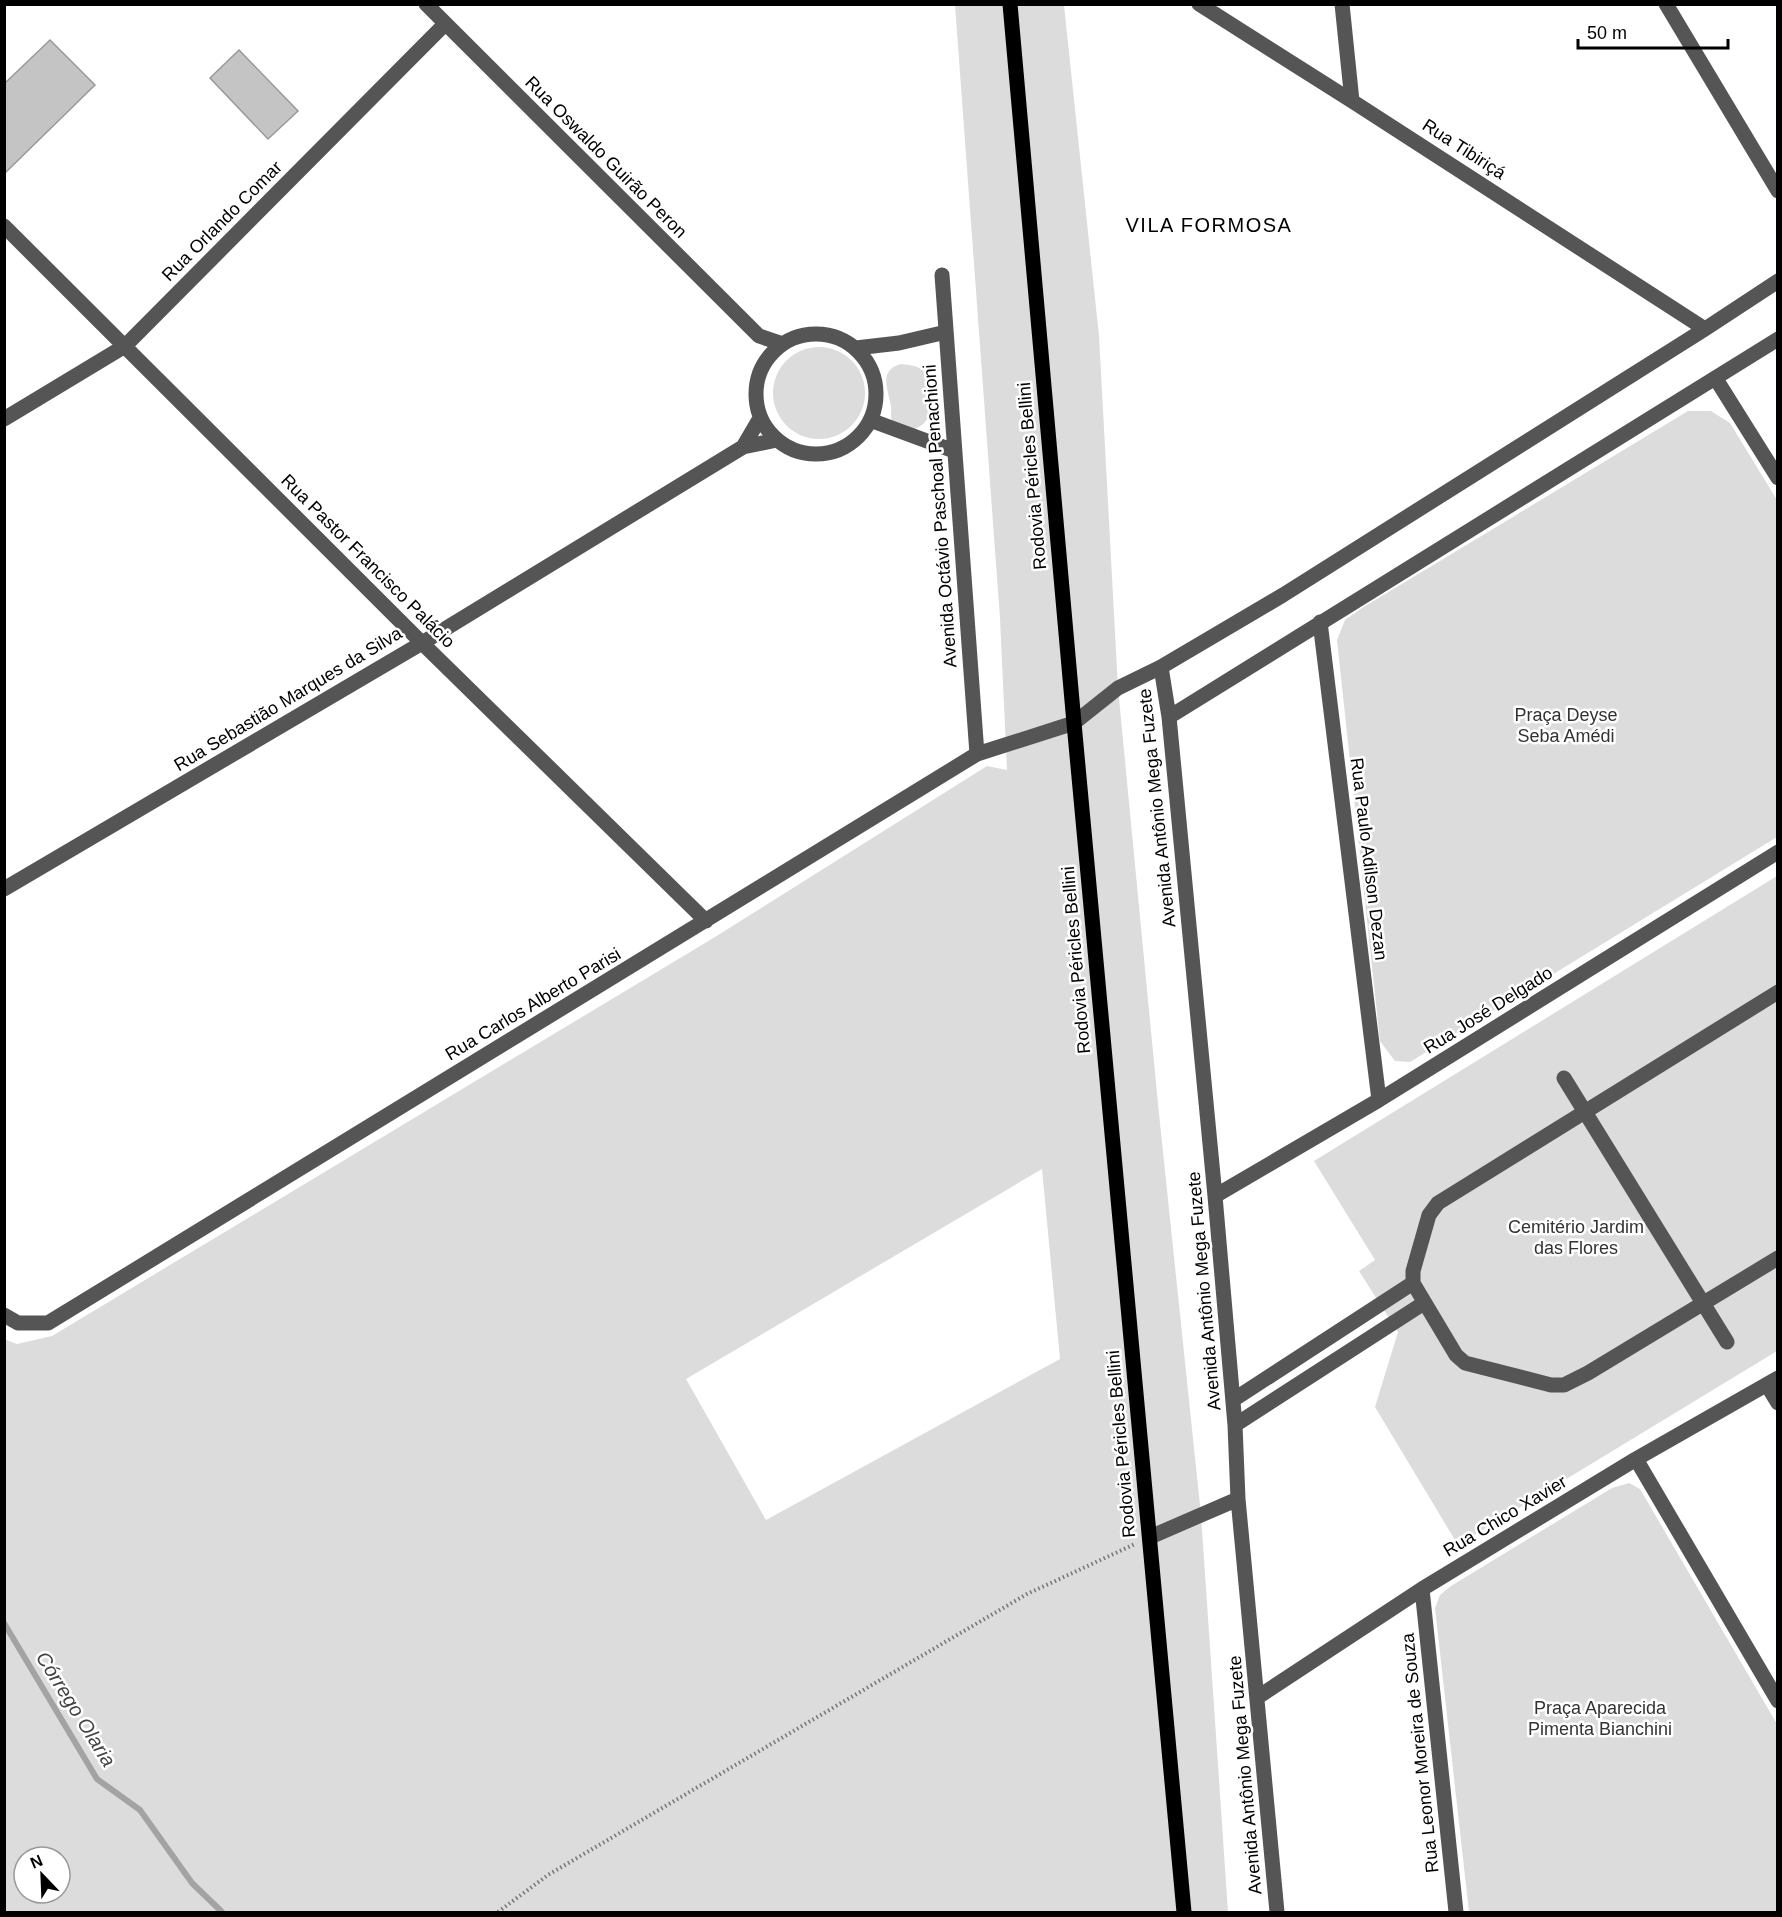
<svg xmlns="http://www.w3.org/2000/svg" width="1782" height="1917" font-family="Helvetica,sans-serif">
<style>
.green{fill:#dcdcdc;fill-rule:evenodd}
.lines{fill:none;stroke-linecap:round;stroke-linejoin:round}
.stream{stroke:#a3a3a3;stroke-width:6}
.building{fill:#c4c4c4;stroke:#999;stroke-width:1.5}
.major-casing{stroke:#dbdbdb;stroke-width:16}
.path{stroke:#777;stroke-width:4;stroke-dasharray:1.5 3;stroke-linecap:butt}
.minor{stroke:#555;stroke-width:15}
.major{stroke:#000;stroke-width:15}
.labels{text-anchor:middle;stroke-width:5;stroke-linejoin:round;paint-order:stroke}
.street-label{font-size:18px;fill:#000;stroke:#fff}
.park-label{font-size:18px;fill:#333;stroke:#fff}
.neighbourhood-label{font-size:20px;letter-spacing:1.5px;fill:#000;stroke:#fff}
.water-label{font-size:20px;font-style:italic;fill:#444;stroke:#fff}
</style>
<rect width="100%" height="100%" fill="#fff"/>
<path class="green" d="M 955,5 L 1064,5 L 1099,336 L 1118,688 L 1158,1104 L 1201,1515 L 1228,1912 L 5,1912 L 4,1339 L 17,1344 L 52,1336 L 715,937 L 987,766 L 1007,770 L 1000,618 ZM 1042,1169 L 1060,1359 L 766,1520 L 686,1379 ZM 24,1857 L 60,1857 L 60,1893 L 24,1893 Z
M773 393a46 46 0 1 1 92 0a46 46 0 1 1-92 0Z
M 901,364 C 911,365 919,366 927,373 C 942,387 933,431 909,429 C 904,428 896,423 892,421 C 890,416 892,411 891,406 C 888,389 878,370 901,364 Z
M 1688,411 L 1711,411 L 1730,423 L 1777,500 L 1777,837 L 1410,1062 L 1395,1061 L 1380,1041 L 1337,640 L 1345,620 L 1362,608 Z
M 1777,876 L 1777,1351 L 1458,1545 L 1375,1407 L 1398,1332 L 1359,1271 L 1375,1260 L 1314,1161 Z
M 1629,1483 L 1640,1489 L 1777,1724 L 1777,1912 L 1469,1912 L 1435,1608 L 1440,1595 L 1451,1586 L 1612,1488 Z"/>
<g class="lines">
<path class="stream" d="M 4,1623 L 97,1779 L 140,1810 L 192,1883 L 222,1912"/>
</g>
<path class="building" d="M 50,40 L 95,85 L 4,174 L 4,84 Z
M 239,50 L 298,111 L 268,139 L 210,78 Z"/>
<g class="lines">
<g class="major-casing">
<path id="major" d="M 1010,4 L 1074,723 L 1184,1912"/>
</g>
<path class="path" d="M 498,1912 L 548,1875 L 1027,1594 L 1135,1544"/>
<path class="minor" d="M 426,4 L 759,336 L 783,344
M 1199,4 L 1352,101 L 1705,329
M 1342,4 L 1352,101
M 1666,4 L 1778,191
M 4,226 L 422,643 L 706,921
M 942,275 L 977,754
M756 394a60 60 0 1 1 120 0a60 60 0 1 1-120 0Z
M 856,348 L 899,343 L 946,332
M 1716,379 L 1778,478
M 4,419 L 125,346 L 445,24
M 870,420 L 954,451
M 743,447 L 760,418
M 1320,622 L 1379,1100
M 1161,667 L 1169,717 L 1215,1196 L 1235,1425 L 1238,1499 L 1277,1912
M 1169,717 L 1778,339
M 4,889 L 422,643 L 743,447 L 777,440
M 1778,992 L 1438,1203 L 1429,1215 L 1413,1271 L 1413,1283 L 1456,1355 L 1465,1363 L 1551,1385 L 1564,1385 L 1588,1373 L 1778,1258
M 1564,1078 L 1727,1342
M 1215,1196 L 1379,1100 L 1778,852
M 4,1315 L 18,1323 L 48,1323 L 977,754 L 1074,723 L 1118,688 L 1161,667 L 1283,595 L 1705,329 L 1778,281
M 1767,1385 L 1778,1403
M 1233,1400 L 1413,1283
M 1235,1425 L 1424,1303
M 1636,1459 L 1778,1701
M 1150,1537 L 1238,1499
M 1422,1589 L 1456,1912
M 1258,1697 L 1422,1589 L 1636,1459 L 1778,1378"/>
<use href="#major" class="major"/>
</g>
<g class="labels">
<g class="street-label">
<text transform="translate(1464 149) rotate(33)" y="6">Rua Tibiriçá</text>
<text transform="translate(606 157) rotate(45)" y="6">Rua Oswaldo Guirão Peron</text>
<text transform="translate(222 221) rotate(-45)" y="6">Rua Orlando Comar</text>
<text transform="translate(1032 476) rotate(-95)" y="6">Rodovia Péricles Bellini</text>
<text transform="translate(940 516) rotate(-94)" y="6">Avenida Octávio Paschoal Penachioni</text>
<text transform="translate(368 561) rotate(45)" y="6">Rua Pastor Francisco Palácio</text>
<text transform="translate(288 699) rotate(-31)" y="6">Rua Sebastião Marques da Silva</text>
<text transform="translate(1157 808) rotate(-96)" y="6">Avenida Antônio Mega Fuzete</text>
<text transform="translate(1369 859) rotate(83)" y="6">Rua Paulo Adilson Dezan</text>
<text transform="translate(1076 960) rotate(-95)" y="6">Rodovia Péricles Bellini</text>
<text transform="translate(533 1004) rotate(-31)" y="6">Rua Carlos Alberto Parisi</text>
<text transform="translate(1488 1010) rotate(-32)" y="6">Rua José Delgado</text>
<text transform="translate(1204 1291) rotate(-95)" y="6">Avenida Antônio Mega Fuzete</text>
<text transform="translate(1121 1444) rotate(-95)" y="6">Rodovia Péricles Bellini</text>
<text transform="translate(1505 1516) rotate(-31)" y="6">Rua Chico Xavier</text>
<text transform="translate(1420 1753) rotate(-96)" y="6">Rua Leonor Moreira de Souza</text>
<text transform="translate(1245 1775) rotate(-95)" y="6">Avenida Antônio Mega Fuzete</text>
</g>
<g class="park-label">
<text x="1566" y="721">Praça Deyse<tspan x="1566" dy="21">Seba Amédi</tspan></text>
<text x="1576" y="1233">Cemitério Jardim<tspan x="1576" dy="21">das Flores</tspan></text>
<text x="1600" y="1714">Praça Aparecida<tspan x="1600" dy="21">Pimenta Bianchini</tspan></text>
</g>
<g class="neighbourhood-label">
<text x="1209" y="232">VILA FORMOSA</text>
</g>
<g class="water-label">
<text transform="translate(76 1709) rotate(58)" y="7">Córrego Olaria</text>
</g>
</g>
<rect width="1782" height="1917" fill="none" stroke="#000000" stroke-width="12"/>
<g transform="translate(42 1875) rotate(337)"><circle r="28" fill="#ffffff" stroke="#999999" stroke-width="1.5"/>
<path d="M0-4.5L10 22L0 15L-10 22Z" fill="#000000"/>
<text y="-9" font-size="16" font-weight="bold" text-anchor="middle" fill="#000000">N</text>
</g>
<path d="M1578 39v9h150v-9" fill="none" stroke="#000000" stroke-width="3"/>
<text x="1587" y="39" font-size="18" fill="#000000" stroke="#ffffff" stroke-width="4.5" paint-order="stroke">50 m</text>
</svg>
